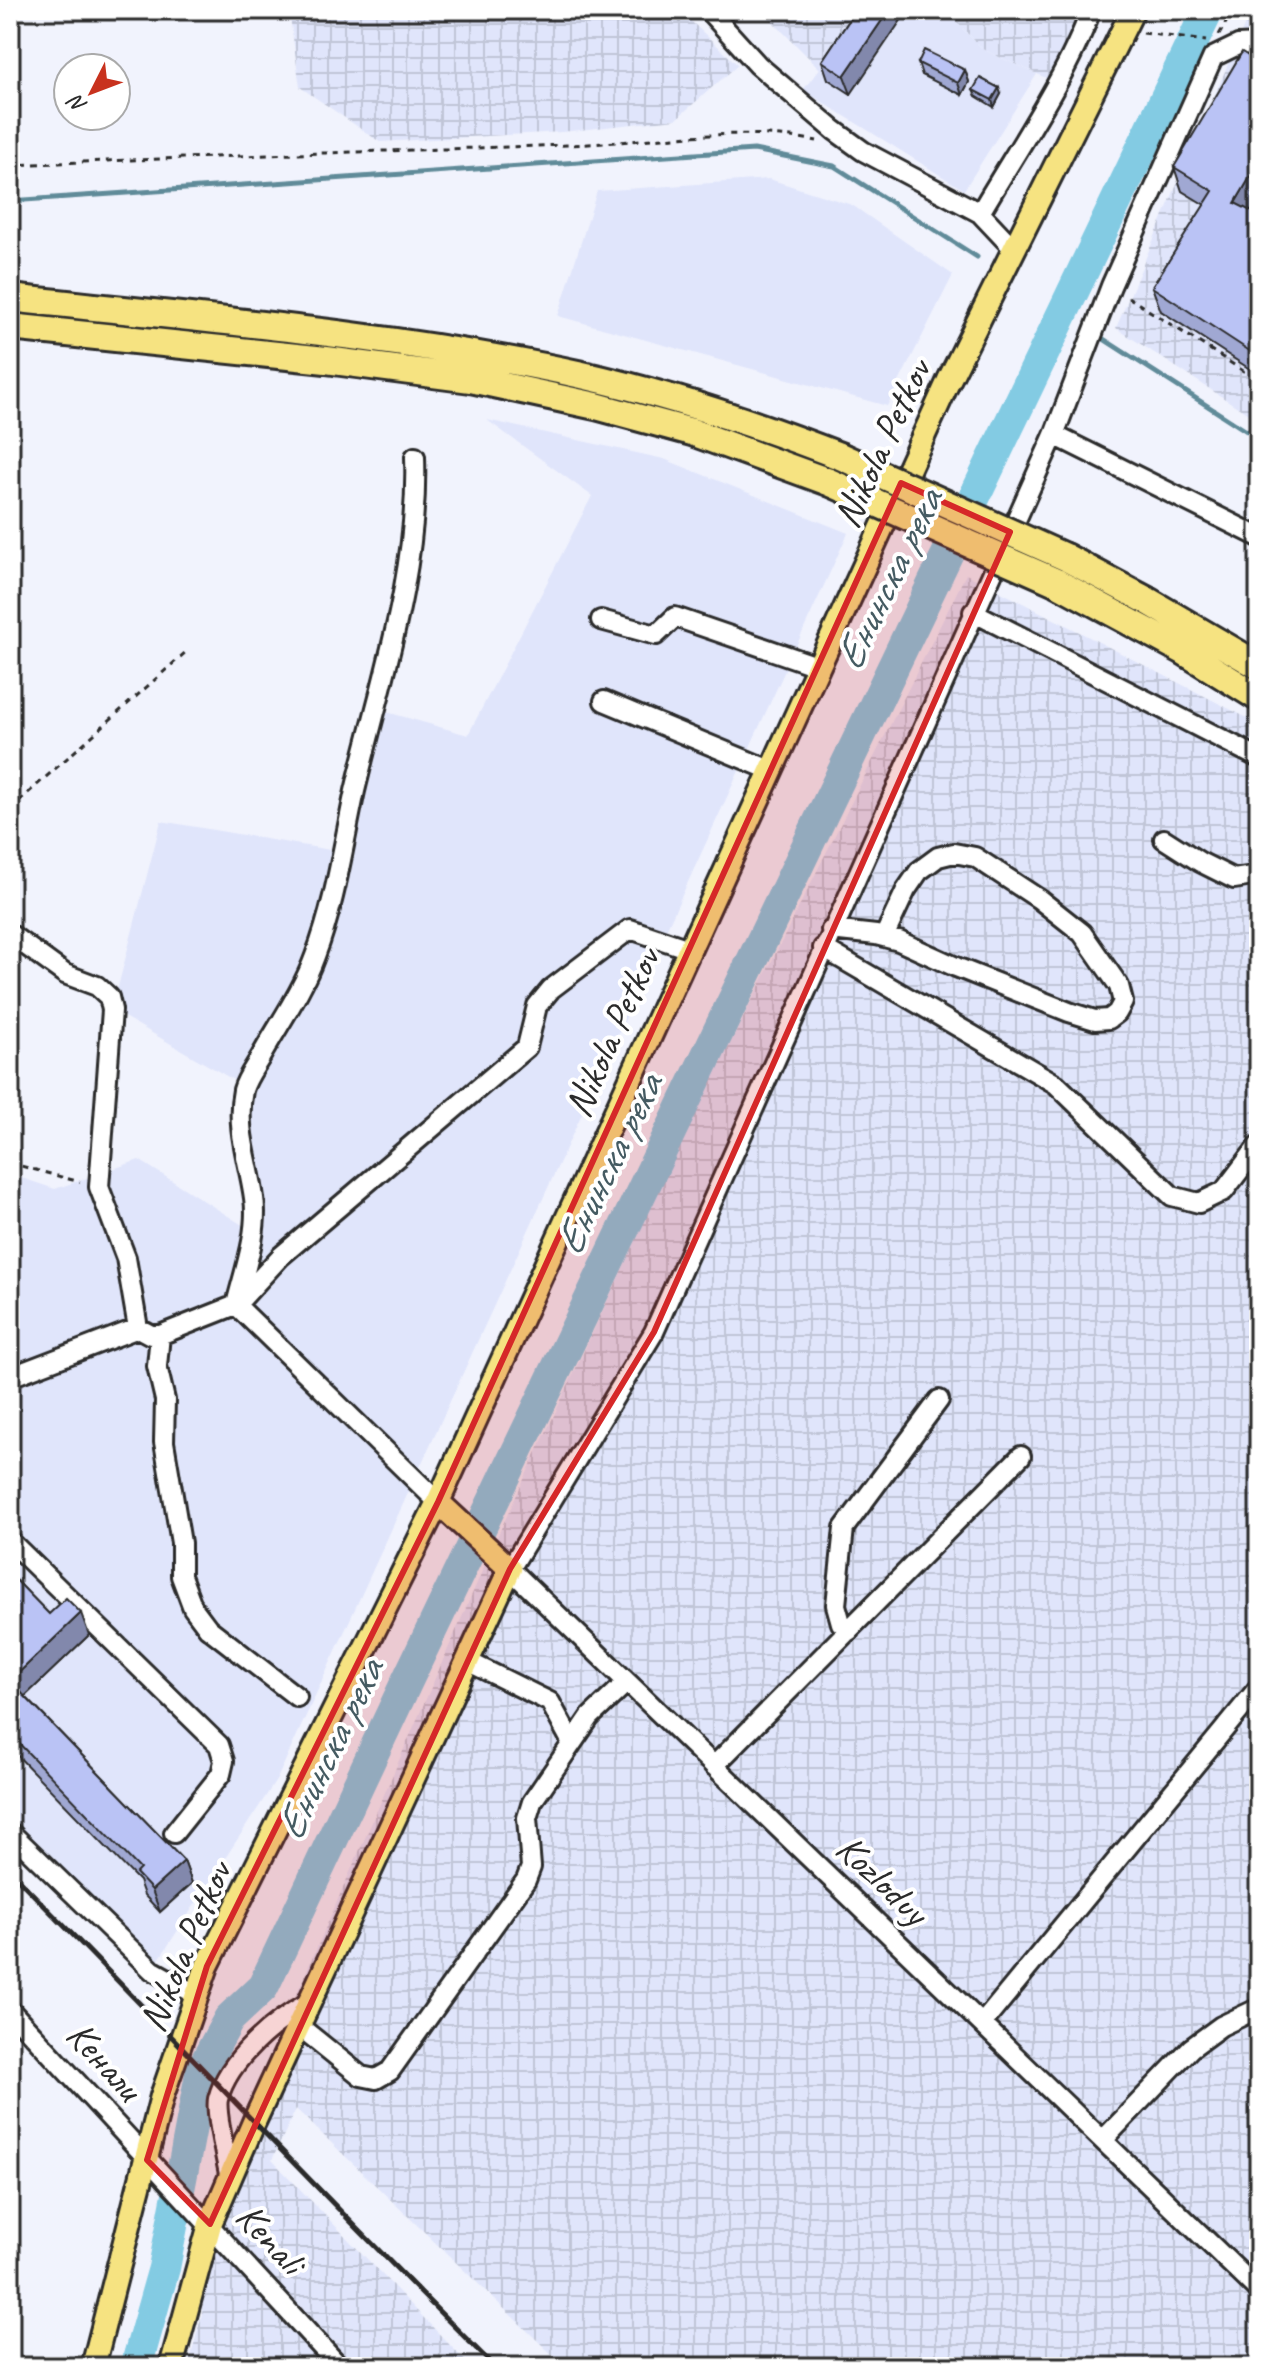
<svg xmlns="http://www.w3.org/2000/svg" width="1269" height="2377" font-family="Caveat,sans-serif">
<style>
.built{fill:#e0e5fb}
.industrial{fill:url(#industrial-grid)}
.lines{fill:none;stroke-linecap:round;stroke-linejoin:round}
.stream{stroke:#608b99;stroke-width:5}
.river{stroke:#83cbe3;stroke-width:32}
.minor-casing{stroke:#2b2b2b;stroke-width:24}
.major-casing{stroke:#2b2b2b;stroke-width:28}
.highway-casing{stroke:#2b2b2b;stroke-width:32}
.path{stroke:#2b2b2b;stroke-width:3;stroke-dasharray:6 6;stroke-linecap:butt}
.minor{stroke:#fff;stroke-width:18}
.major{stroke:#f6e381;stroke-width:22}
.highway{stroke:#f6e381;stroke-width:26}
.rail{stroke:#2b2b2b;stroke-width:5}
.highway-bridge-casing{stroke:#2b2b2b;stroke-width:32;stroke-linecap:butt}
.highway-bridge{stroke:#f6e381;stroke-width:26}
.wall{fill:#a0a8d3;stroke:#2b2b2b;stroke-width:2}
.shaded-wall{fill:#8288ac;stroke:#2b2b2b;stroke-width:2}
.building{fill:#bac3f5;stroke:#2b2b2b;stroke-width:2}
.marked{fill:#d62828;fill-opacity:0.2;stroke:#d62828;stroke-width:6;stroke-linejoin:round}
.labels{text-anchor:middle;stroke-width:8;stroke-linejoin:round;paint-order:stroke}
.street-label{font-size:40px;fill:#2b2b2b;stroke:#fff}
.water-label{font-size:42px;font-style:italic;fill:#455b62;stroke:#fff}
</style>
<defs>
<pattern id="industrial-grid" width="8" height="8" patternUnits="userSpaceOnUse" patternTransform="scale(2)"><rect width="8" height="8" fill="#e0e5fb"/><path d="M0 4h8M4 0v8" fill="none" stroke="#c0c5d7"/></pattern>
</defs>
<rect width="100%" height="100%" fill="#f1f3fd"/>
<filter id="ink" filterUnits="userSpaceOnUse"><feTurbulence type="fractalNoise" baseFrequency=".0125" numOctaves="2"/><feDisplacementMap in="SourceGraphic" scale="16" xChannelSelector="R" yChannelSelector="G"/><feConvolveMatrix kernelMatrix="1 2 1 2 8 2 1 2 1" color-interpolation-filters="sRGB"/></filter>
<g filter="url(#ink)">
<path class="built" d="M 866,10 L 944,10 L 984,50 L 1037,74 L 964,190 L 803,90 Z
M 769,179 L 852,205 L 953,275 L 887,406 L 558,316 L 597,191 Z
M 487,420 L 664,459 L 848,533 L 277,1779 L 152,1970 L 10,1832 L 10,1174 L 55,1189 L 139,1160 L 252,1231 L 244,1086 L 112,1010 L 161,821 L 342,852 L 376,709 L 468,735 L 592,496 Z"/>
<path class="industrial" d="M 289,10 L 679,10 L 738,65 L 676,119 L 562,132 L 380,142 L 300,87 Z
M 761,10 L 866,10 L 821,70 Z
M 944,10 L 1103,10 L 1066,87 L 984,50 Z
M 1251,10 L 1259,10 L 1259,421 L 1116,328 Z
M 966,574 L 1259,724 L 1259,2367 L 565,2367 L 296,2109 L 272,2160 L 471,2367 L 188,2367 L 202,2314 L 200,2214 L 498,1535 L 692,1120 Z"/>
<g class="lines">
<path class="stream" d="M 10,201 L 754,150 L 834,166 L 977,257
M 1102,338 L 1259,439"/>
<path class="river" d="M 136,2367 L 164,2268 L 202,2069 L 229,2019 L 263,1987 L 407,1681 L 1208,10"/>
<g class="minor-casing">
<path id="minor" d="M 708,10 L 758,65 L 834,130 L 863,151 L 980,213 L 1013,248
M 1259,44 L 1238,45 L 1213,57 L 1111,286 L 1054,435 L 654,1332 L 510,1569 L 1259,2291
M 980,213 C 1016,151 1067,77 1091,10
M 1054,435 L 1259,537
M 415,457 C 419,572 381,681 355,791 C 343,846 335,904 315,956 C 302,992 278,1025 260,1058 C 254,1068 246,1079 243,1090 C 235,1129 249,1161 254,1198 C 259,1232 244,1272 236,1305 L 438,1502
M 973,612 L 1259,758
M 601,620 L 656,635 L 675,617 L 817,666
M 604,701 L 770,770
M 1164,839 L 1200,862 L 1234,879 L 1259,875
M 831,930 L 876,935 L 899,941 L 956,967 L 1069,1012 L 1095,1020 L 1109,1019 L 1117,1013 L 1123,1002 L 1119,986 L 1082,933 L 1039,899 L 975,857 L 954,853 L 938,857 L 919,871 L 906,890 L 884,937
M 10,934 L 65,974 L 97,986 L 109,997 L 112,1010 L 99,1187 L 126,1258 L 138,1328 L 151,1335 L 160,1335 L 236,1305 L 281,1256 L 527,1047 L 537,1006 L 551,989 L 630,929 L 689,949
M 823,948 L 1056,1084 L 1172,1196 L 1199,1203 L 1224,1191 L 1259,1145
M 160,1335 L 157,1366 L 165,1400 L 164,1442 L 181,1543 L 181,1576 L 193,1608 L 208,1628 L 297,1697
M 10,1377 L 138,1328
M 10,1541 L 219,1745 L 224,1761 L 221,1774 L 174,1833
M 849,1631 L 841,1623 L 836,1605 L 844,1528 L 939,1400
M 467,1661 L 550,1702 L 572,1743
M 714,1766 L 1021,1456
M 10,1832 L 152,1970 L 197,1995
M 10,2010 L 340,2367
M 982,2024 L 1259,1687
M 299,2026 L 361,2076 L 376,2079 L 390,2071 L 526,1880 L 531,1867 L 527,1818 L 532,1802 L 590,1717 L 627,1682
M 1103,2140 L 1191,2048 L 1221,2026 L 1259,2008
M 230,2179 C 227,2162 215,2113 218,2099 C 228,2059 276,2020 310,2002"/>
</g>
<g class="major-casing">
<path id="major" d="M 93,2367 L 162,2096 L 207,1966 L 438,1502 L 949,380 L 1133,10
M 171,2367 L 210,2224 L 254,2122 L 510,1569 L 438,1502"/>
</g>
<g class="highway-casing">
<path id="highway" d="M 10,298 C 201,319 394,334 582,375 C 671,395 757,424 842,457
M 10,327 L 326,360 L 471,379 L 596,406 L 692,432 L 829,482
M 1065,557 L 1148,601 L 1259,666
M 1056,582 L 1182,650 L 1259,698"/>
</g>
<path class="path" d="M 1143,33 L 1206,41
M 1219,35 L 1233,10
M 10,165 C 196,157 382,151 569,145 C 651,142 735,125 817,141
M 1128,297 L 1259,381
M 10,809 L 186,652
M 10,1163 L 80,1182"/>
<use href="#minor" class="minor"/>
<use href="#major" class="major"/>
<use href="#highway" class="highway"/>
<path class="rail" d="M 10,1871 C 173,2035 330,2205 495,2367"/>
<g class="highway-bridge-casing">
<path id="highway-bridge" d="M 842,457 L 1065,557
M 829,482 L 1056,582"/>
</g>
<use href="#highway-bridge" class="highway-bridge"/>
</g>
<path class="wall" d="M 856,10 L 851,94 L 828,79 L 822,61 Z
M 918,63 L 965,70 L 969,82 L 962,95 L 922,75 Z
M 973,90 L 1001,94 L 994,107 L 976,96 Z
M 1174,167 L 1259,215 L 1259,375 L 1161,311 L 1152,287 L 1205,205 L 1182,191 Z
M 10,1574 L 49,1614 L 89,1635 L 25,1696 L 184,1861 L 192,1883 L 160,1912 L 144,1895 L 139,1881 L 10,1748 Z"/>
<path class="shaded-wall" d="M 889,10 L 908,10 L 851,94 L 844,76 Z
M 965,70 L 969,82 L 962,95 L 958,83 Z
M 999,88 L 1001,94 L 994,107 L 992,100 Z
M 1259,162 L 1259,200 L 1244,226 L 1235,203 Z
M 81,1613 L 89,1635 L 18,1703 L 10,1681 Z
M 184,1861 L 192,1883 L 160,1912 L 152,1890 Z"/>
<path class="building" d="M 856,10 L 889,10 L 844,76 L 822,61 Z
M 924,50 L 965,70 L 958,83 L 918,63 Z
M 1242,52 L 1259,63 L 1259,162 L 1235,203 L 1259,215 L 1259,357 L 1152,287 L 1213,191 L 1174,167 Z
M 980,78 L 999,88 L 992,100 L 973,90 Z
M 10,1574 L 49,1614 L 66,1598 L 81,1613 L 10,1681 L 184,1861 L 152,1890 L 136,1873 L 140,1869 L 10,1734 L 10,1633 L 12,1631 L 10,1629 Z"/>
</g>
<path class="marked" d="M 901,483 L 1010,532 L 654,1332 L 510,1569 L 210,2224 L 147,2160 L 207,1966 L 438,1502 Z"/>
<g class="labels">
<g class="street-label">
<text transform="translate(881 443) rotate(-65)" y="14">Nikola Petkov</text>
<text transform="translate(611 1032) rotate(-66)" y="14">Nikola Petkov</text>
<text transform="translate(883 1879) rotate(44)" y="14">Kozloduy</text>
<text transform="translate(184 1946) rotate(-67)" y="14">Nikola Petkov</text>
<text transform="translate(105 2060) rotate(48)" y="14">Кенали</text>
<text transform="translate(271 2238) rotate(48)" y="14">Kenali</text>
</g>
<g class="water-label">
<text transform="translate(887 579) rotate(-64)" y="15">Енинска река</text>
<text transform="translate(607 1164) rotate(-64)" y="15">Енинска река</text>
<text transform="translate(328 1749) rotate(-64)" y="15">Енинска река</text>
</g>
</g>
<rect width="1269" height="2377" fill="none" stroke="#fff" stroke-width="40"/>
<rect x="20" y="20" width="1229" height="2337" fill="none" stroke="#2b2b2b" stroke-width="3" filter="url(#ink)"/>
<g transform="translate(92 92) rotate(228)"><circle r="38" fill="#ffffff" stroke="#aaaaaa" stroke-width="2"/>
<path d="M0-6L14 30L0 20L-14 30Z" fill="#c8321e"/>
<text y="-12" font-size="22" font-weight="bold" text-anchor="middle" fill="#2b2b2b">N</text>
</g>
</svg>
